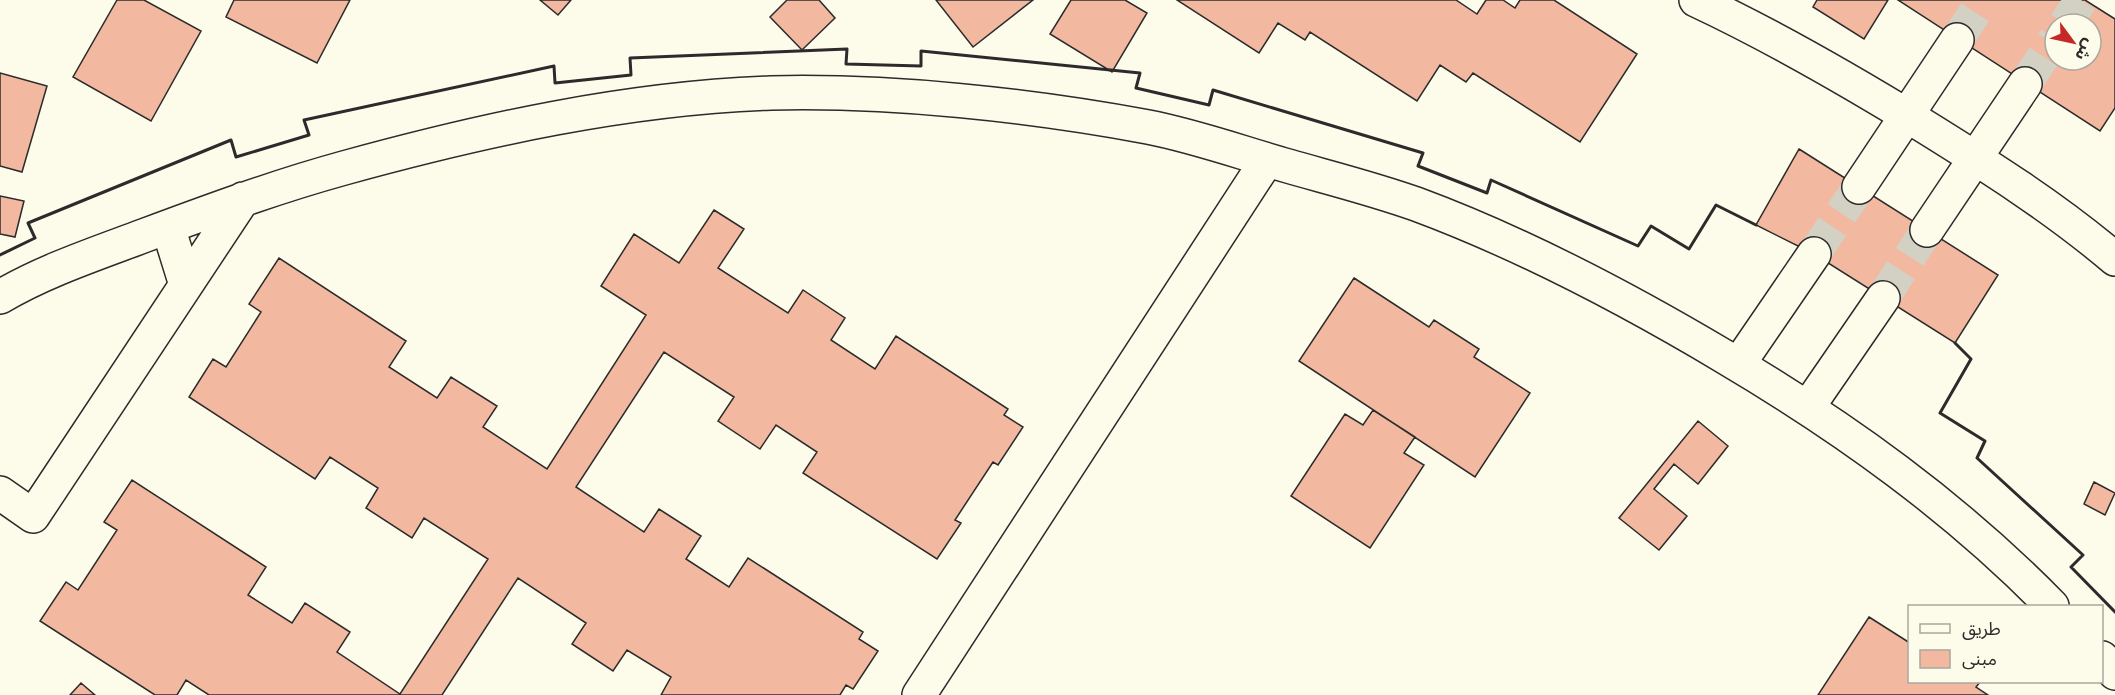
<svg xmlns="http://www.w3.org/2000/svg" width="2115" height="695" font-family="'Work Sans','Noto Sans Arabic',sans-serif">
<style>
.building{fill:#f2b8a0;stroke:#2b2b2b;stroke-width:1.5;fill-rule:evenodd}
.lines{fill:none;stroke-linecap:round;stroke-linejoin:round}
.minor-tunnel{stroke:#d3d1c4;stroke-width:33;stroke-dasharray:33 16;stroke-linecap:butt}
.minor-casing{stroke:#2b2b2b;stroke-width:36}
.minor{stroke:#fdfbea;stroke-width:33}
.wall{stroke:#2b2b2b;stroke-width:3}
</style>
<rect width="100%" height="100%" fill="#fdfbea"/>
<path class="building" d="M 117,0 L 144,0 L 201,31 L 151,121 L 73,77 Z
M 234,0 L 350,0 L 317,63 L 226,17 Z
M 540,0 L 571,0 L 558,15 Z
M 787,0 L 819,0 L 835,18 L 802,50 L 770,17 Z
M 936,0 L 1033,0 L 973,47 Z
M 1071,0 L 1125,0 L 1147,13 L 1112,72 L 1050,34 Z
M 1177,0 L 1456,0 L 1477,14 L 1486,0 L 1503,0 L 1515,8 L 1520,0 L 1554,0 L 1637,54 L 1580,142 L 1473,73 L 1466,82 L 1440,65 L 1417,101 L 1310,32 L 1305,40 L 1278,23 L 1259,53 Z
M 1817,0 L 1888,0 L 1864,39 L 1813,7 Z
M 1898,0 L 2085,0 L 2115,19 L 2115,108 L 2100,131 ZM 2055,24 L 2091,24 L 2091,60 L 2055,60 Z
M 0,73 L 47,86 L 22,172 L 0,166 Z
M 1799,149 L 1998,275 L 1955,343 L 1814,254 L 1756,225 Z
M 0,196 L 24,201 L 15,237 L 0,234 Z
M 714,210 L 744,229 L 718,268 L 788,313 L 803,290 L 845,318 L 831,340 L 875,369 L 896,336 L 1008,409 L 1004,415 L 1023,427 L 998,465 L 993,462 L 955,520 L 961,523 L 937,559 L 803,473 L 817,452 L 776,425 L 760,449 L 718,421 L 734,397 L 664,352 L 576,487 L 644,532 L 659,509 L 701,536 L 686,559 L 729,587 L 748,558 L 863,632 L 859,639 L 878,651 L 853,689 L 846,685 L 840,695 L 661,695 L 671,677 L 627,650 L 613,671 L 572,644 L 586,623 L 518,578 L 442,695 L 209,695 L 186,680 L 177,695 L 155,695 L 40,621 L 66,582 L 78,590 L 117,530 L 104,522 L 132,480 L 266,567 L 248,595 L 292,623 L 305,603 L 350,632 L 337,652 L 400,694 L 488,559 L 424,518 L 412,538 L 366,508 L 378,488 L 330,457 L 315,479 L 189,397 L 213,359 L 226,367 L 261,312 L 249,304 L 279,258 L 406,341 L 389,367 L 437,398 L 451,377 L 497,406 L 483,427 L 547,469 L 646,315 L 601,286 L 634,234 L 679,263 Z
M 1354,278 L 1429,327 L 1434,320 L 1479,349 L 1474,357 L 1530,393 L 1475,477 L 1299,361 Z
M 1373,410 L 1415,437 L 1404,453 L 1424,465 L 1370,548 L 1291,496 L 1345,414 L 1363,425 Z
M 1698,421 L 1728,446 L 1698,484 L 1674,464 L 1654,489 L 1687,516 L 1659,550 L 1619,518 Z
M 2094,482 L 2115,493 L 2105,515 L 2084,504 Z
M 1869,617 L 1910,643 L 1910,682 L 1980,682 L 1976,687 L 1988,695 L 1818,695 Z
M 81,683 L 95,695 L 70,695 Z"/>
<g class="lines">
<path class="minor-tunnel" d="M 2065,24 L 2081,0
M 1957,40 L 1983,0
M 2025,84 L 2055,39
M 1814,254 L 1859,187
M 1883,298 L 1927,230"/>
<g class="minor-casing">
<path id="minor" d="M 1696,0 C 1775,37 1849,80 1924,126 C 1990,167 2055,208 2115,259
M 1859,187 L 1957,40
M 168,227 L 186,285
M 1927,230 L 2025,84
M 0,297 C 44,271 95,254 143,236 C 210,211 275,187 344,168 C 482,130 627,98 771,93 C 892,90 1029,105 1148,127 C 1195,136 1242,153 1288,166 C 1330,178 1374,189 1416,204 C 1524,244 1626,298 1725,357 C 1845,428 1955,507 2052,606
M 1738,365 L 1814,254
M 1808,407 L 1883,298
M 0,493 L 33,516 L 243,199
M 2102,658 L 2115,673
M 919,695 L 1267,160"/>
</g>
<use href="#minor" class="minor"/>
<path class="wall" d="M 0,255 L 35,238 L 28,223 L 231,140 L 236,157 L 309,135 L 304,120 L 554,66 L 555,83 L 631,75 L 630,58 L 847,49 L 846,64 L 921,66 L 921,51 L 1140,73 L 1136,88 L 1209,105 L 1213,90 L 1423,153 L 1418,166 L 1487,193 L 1491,180 L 1638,246 L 1651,226 L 1689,249 L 1716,205 L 1756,225
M 1955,343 L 1971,359 L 1940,413 L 1985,441 L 1977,458 L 2083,555 L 2071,567 L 2115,612"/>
</g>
<rect x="1908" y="605" width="195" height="78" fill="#fdfbea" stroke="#a9a89e" stroke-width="1.5"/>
<rect x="1920" y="624" width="30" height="9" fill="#fdfbea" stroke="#a9a89e" stroke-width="1.5"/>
<text x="1962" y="635" font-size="18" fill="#2b2b2b">طريق</text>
<rect x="1920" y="650" width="30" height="18" fill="#f2b8a0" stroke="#a9a89e" stroke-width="1.5"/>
<text x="1962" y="665" font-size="18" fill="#2b2b2b">مبنى</text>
<g transform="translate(2073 42) rotate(123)"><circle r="28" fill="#fdfbea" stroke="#a9a89e" stroke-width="1.5"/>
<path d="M0-4.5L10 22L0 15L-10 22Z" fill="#c62828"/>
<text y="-9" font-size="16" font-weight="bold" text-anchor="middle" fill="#2b2b2b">ش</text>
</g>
</svg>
